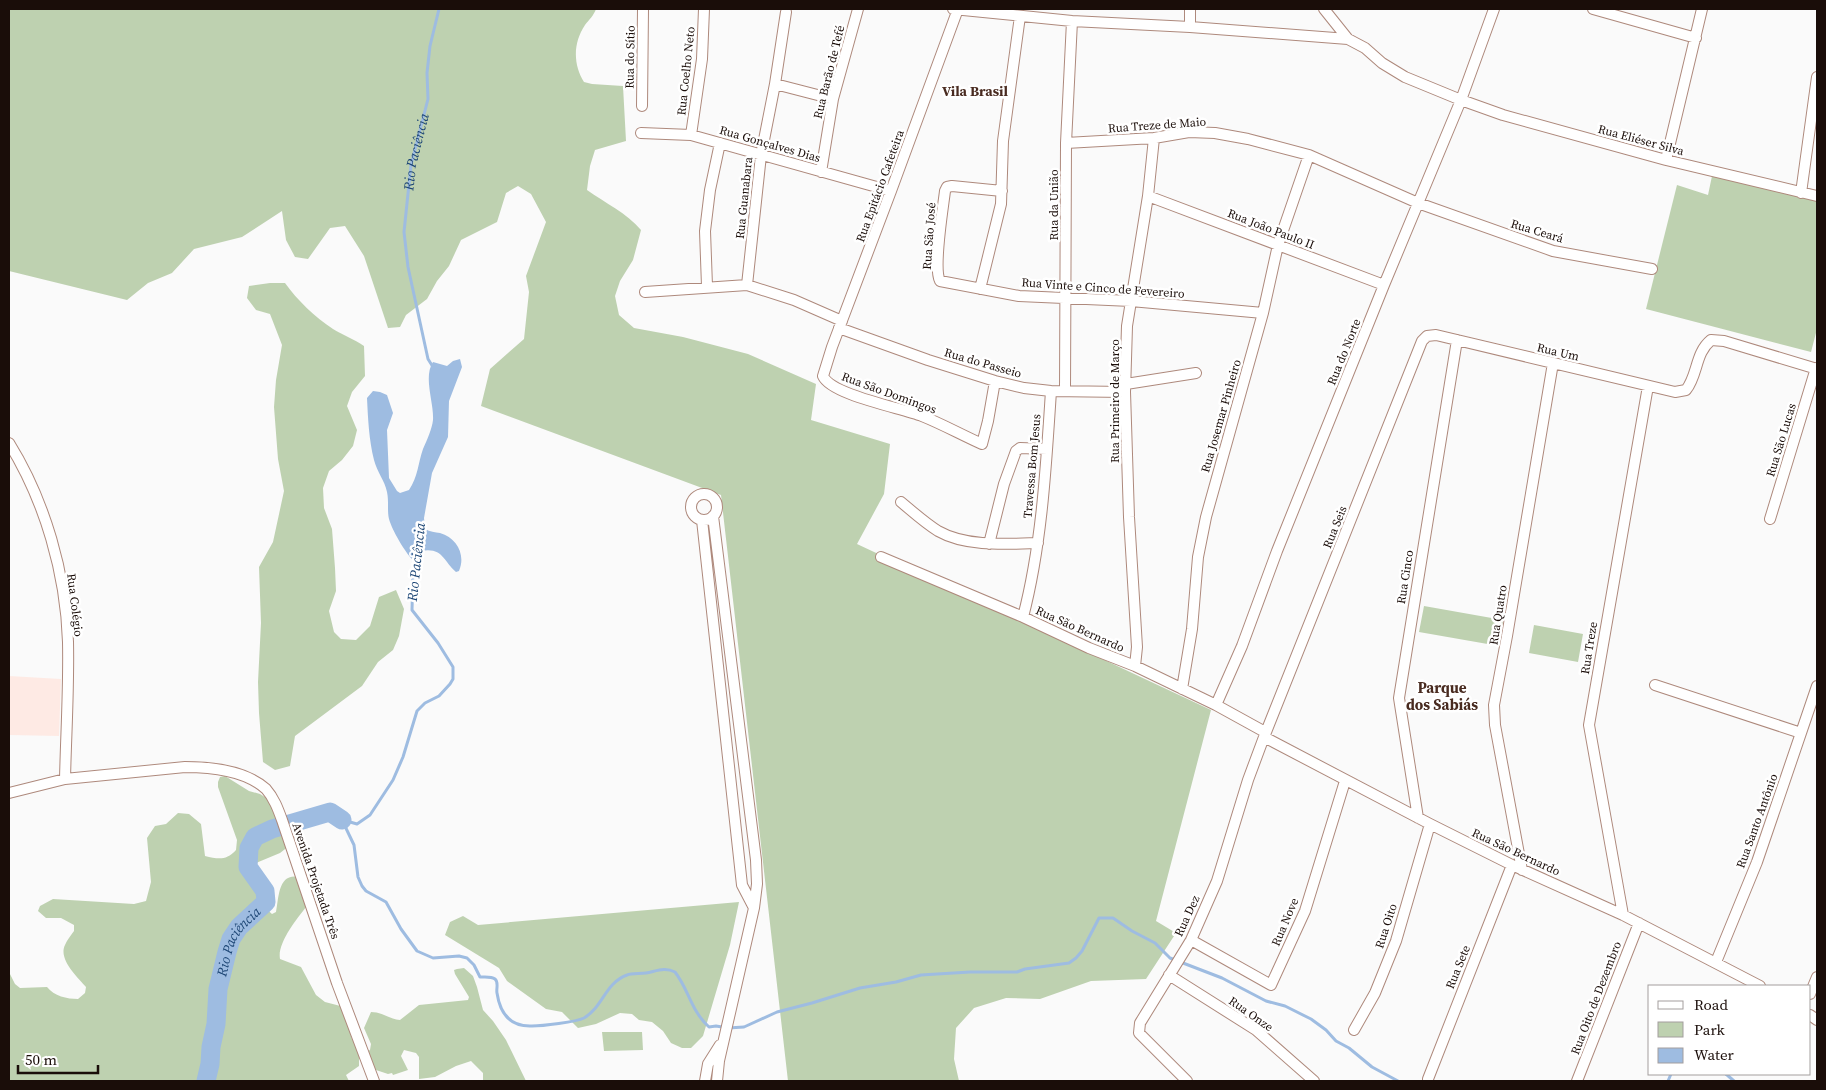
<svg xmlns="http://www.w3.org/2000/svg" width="1826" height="1090" font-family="'Source Serif 4',serif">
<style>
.built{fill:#feeae4}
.green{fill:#bed1b0}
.water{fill:#9ebce1}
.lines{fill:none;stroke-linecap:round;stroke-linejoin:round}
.stream{stroke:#9ebce1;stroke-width:3}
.river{stroke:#9ebce1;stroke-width:19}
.minor-casing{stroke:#ae897c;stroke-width:12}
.minor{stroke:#fff;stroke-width:10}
.labels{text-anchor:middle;stroke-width:5;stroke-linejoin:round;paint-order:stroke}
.street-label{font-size:12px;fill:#1a0d09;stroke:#fff}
.neighbourhood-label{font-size:14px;font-weight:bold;fill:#492b20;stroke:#fff}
.water-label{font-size:14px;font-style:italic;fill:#1e4776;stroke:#fff}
.quarter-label{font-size:15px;font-weight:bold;fill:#492b20;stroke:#fff}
</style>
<rect width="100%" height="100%" fill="#fafafa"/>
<path class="built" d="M 9,676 L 61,679 L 59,736 L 9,735 Z"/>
<path class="green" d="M 9,9 L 596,9 C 594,15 589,20 585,25 C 573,43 573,64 584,82 L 592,84 L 623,86 L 626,141 L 595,150 L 590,166 L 587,190 C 605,203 627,213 641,230 L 633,260 L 620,281 L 615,296 L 619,315 L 634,328 L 683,337 L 748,354 L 816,384 L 811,420 L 890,444 L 884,494 L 857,544 L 1211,710 L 1156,921 L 1176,933 L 1146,979 L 1091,981 L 1040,999 L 1006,998 L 974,1008 L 956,1028 L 954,1059 L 959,1081 L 788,1081 L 721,495 L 481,406 L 490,369 L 524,339 L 529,292 L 526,276 L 546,222 L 531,194 L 518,186 L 506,193 L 497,222 L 461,240 L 449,266 L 437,281 L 427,299 L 406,315 L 400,327 L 388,328 L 364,256 L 345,226 L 330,228 L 308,259 L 295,257 L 286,240 L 282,211 L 242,237 L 194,249 L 172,273 L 148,283 L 127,300 L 9,271 Z
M 1712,176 L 1817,200 L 1817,329 L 1811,352 L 1646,309 L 1677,185 L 1708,195 Z
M 270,283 L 285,283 C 297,300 315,317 333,329 C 343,335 354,339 364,346 L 365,376 L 352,392 L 347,406 L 357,430 L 353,446 L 342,460 L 329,471 L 323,488 L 324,508 L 332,529 L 335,568 L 336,591 L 329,611 L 334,632 L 341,639 L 356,640 L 370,626 L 379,597 L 396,590 L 404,609 L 399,636 L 393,650 L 378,662 L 362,686 L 295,736 L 290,766 L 275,770 L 263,762 L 259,713 L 258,682 L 261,623 L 259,567 L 273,542 L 284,491 L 278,459 L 274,407 L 276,380 L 282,345 L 270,314 L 256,310 L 247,298 L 249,286 Z
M 1424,606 L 1503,620 L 1499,646 L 1419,632 Z
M 1534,625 L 1583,634 L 1578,662 L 1529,653 Z
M 225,776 L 249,791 L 260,794 L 276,804 L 289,846 L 280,853 L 256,863 C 251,874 262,906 272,914 L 276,912 C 279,897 278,873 299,877 L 306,907 C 297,919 277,943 280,959 L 301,967 L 316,995 L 325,1002 L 352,1009 L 355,1024 L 351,1037 L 359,1051 L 359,1066 L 346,1075 L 349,1081 L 9,1081 L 9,972 L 15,984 L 20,988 L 47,987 C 54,996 67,999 78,999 L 85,993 L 86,987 C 77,977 58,959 65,945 C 67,940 71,935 74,931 L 74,925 L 61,918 L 46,918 L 38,911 L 40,906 L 53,899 L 134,904 L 146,901 L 151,882 L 147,838 L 155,826 L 166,824 L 178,813 L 189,814 L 201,824 L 205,856 C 218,859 226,861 236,850 L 237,840 L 218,787 L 218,782 L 220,777 Z
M 739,902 L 730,945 L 703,1036 L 691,1048 L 682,1048 L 671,1043 L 663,1031 L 652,1022 L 639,1020 L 632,1014 L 620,1013 L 596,1024 L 578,1028 L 562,1012 L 546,1009 L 507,981 L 499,968 L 445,935 L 450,922 L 463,916 L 478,925 Z
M 464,968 L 473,976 L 477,987 L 483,1010 L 493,1021 L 506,1040 L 526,1081 L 483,1081 L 483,1073 L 471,1061 L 456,1066 L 435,1077 L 419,1079 L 419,1057 L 416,1053 L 404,1050 L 401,1056 L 408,1070 L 393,1075 L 392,1073 L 388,1074 L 364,1066 L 364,1053 L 370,1050 L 371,1044 L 364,1028 L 371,1012 C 382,1012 389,1019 400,1020 L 419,1005 L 468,1000 L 469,997 L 455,974 L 454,970 L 457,969 Z
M 602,1032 L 642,1032 L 643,1050 L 604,1051 Z"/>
<path class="water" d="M 460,359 L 462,367 L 449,401 L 448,437 L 432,473 L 424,518 L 425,529 C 430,532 435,532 440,533 C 457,538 466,555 459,571 L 456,572 C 443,561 443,547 421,551 L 419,555 L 412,559 C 405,552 392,530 389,519 C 387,511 389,501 387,492 C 385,481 377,472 374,460 C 369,440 368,419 367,398 L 373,391 L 380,392 L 387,395 L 393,413 L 387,430 L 389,478 L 397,491 L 400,493 L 409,490 C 418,477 418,463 423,449 C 427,440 432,429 433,420 C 434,402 423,377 433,362 L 447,366 L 453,361 Z"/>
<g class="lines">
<g class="stream">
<path id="s1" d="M 433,367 L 428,359 L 408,267 L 404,232 L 411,165 L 428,99 L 427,73 L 430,46 L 439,9"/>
<path d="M 342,820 L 354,845 L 358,877 L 362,886 L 366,891 L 386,902 L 401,929 L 417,951 L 433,958 L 459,956 L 467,958 L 474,965 L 480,977 C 484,977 491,976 495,979 C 499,982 496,989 497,993 C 500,1013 510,1027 532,1026 C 542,1026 576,1022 584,1018 C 603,1007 605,983 627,975 C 632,973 640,974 646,973 C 657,971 665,967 675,972 C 689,990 691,1011 709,1027 L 716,1026 L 728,1028 L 744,1027 L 777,1012 L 812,1003 L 860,988 L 896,982 L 921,975 L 970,972 L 1017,972 L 1025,969 L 1069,963 L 1076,958 L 1082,951 L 1099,918 L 1113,918 L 1132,931 L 1155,943 L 1170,958 L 1222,978 L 1266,1001 L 1285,1006 L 1311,1019 L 1326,1030 L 1336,1041 L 1349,1048 L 1372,1067 L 1398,1081"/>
<path d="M 343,820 L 357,824 L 370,815 L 393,780 L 403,757 L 417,711 L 425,703 L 439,696 L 450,684 L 453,679 L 453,667 L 438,643 L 412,610 L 413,573 L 417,555"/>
<path d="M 1726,1074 L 1734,1081"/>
<path d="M 1668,1081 L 1671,1074"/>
</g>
<path class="river" id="s2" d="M 206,1081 L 210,1064 L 211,1047 L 216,1024 L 218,989 L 227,952 L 231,939 L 239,927 L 266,902 L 265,891 L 248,867 L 249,848 L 255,837 L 272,829 L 330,812 L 342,820"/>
<g class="minor-casing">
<path id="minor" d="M 953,9 L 1072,21 L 1190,27 L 1348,39 L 1365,48 L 1382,63 L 1405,77 L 1461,100 L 1503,115 L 1666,160 L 1817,196
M 958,9 L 891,191 L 832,347 L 823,376 C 831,395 902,408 922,416 C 942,424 962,435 982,444 L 988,421 L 995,381
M 1324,9 L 1348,39
M 1593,9 L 1696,38
M 1190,27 L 1190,9
M 775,84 L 833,99
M 642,106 L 643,9
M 641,133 L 691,135 L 891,191
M 691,135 L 702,59 L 704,9
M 1066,143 L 1154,138 L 1189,132 L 1215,133 L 1248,139 L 1309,155 L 1418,203 L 1553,251 L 1652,269
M 1666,160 L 1702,9
M 821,172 L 833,99 L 858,9
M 1002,191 L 952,186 L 947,187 L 945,191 C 943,208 933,268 940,281 L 1019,296 L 1131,301 L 1263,313
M 1801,193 L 1817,77
M 1148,196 L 1384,285
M 747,285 L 761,155 L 775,84 L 786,12
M 707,286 L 705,231 L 710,190 L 720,143
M 980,289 L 1001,204 L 1003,141 L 1020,16
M 645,292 L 747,285 L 794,300 L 842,321
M 839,328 L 928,360 L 995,381 L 1024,388 L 1051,391 L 1125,392
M 1126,384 L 1196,373
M 1065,390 L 1066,143 L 1072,21
M 9,443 C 45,501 66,574 68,642 C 69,688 66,734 65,779
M691 507a13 13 0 1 1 26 0a13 13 0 1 1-26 0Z
M 901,502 C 913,512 925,523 938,531 C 966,547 1006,544 1038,543
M 713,516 L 756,860 L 757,884 L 754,908 L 719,1061 L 717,1081
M 1770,519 L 1816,368
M 702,520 L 742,885 L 754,908
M 989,544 L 1004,484 L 1016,451 L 1020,448 L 1047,449
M 881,557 L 1023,617 L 1089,648 L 1135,666 L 1216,705 L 1265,732
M 1023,617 C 1042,544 1046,467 1051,391
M 1135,666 L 1137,647 L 1129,517 L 1125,392 L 1127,326 L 1148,196 L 1154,138
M 1655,685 L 1801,733
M 1182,689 L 1192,629 L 1198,557 L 1206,517 L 1263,313 L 1278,245 L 1309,155
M 1216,705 L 1242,646 L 1277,551 L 1384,285 L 1461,100 L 1494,9
M 1264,737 L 1430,824 L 1512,865 L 1623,915 L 1760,986
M 9,793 L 65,779 L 185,767 C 211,767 245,770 266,789 C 274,798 278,809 282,820 L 337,983 L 374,1081
M 1418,818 L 1399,698 L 1457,340
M 1522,870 L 1495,725 L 1494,705 L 1507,636 L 1553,363
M 1623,915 L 1589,725 L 1648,386
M 1191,940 L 1271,985 L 1305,911 L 1345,781
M 1716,962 L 1757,862 L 1817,686
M 1169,975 L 1256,1030 L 1314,1081
M 1810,994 L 1817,977
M 1810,1015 L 1817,1020
M 1354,1030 L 1375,993 L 1396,941 L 1430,824
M 1428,1079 L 1512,865
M 705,1081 L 708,1064 L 720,1045
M 1187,1081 L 1139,1033 L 1140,1023 L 1191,940 L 1217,881 L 1248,780 L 1264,737 L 1422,341 L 1427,336 L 1436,335 L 1675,392 L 1686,390 C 1698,375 1695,353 1711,340 L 1724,341 L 1817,369
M 1577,1081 L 1639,923"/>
</g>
<use href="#minor" class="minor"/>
</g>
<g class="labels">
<g class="street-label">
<text transform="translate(630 57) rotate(-89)" y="4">Rua do Sítio</text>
<text transform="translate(686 71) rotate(-84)" y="4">Rua Coelho Neto</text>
<text transform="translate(829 72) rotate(-76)" y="4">Rua Barão de Tefé</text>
<text transform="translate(1157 125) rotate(-4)" y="4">Rua Treze de Maio</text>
<text transform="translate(1641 140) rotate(15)" y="4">Rua Eliéser Silva</text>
<text transform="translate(770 144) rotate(16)" y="4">Rua Gonçalves Dias</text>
<text transform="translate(880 186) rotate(-70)" y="4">Rua Epitácio Cafeteira</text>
<text transform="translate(744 198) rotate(-84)" y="4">Rua Guanabara</text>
<text transform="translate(1054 205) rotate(-90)" y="4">Rua da União</text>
<text transform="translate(1271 229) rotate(21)" y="4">Rua João Paulo II</text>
<text transform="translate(1537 231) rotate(17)" y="4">Rua Ceará</text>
<text transform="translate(929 236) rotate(-86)" y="4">Rua São José</text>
<text transform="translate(1103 288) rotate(4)" y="4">Rua Vinte e Cinco de Fevereiro</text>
<text transform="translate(1344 352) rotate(-68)" y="4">Rua do Norte</text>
<text transform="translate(1558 352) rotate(13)" y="4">Rua Um</text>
<text transform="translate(983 363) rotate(16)" y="4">Rua do Passeio</text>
<text transform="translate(889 393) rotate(20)" y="4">Rua São Domingos</text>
<text transform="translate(1115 401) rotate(-90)" y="4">Rua Primeiro de Março</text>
<text transform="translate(1221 416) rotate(-74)" y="4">Rua Josemar Pinheiro</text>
<text transform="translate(1781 440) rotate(-73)" y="4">Rua São Lucas</text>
<text transform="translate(1032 466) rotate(-85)" y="4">Travessa Bom Jesus</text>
<text transform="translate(1335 527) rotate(-68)" y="4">Rua Seis</text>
<text transform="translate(1405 577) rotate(-81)" y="4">Rua Cinco</text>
<text transform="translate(75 605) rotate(83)" y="4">Rua Colégio</text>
<text transform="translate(1498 615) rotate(-81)" y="4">Rua Quatro</text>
<text transform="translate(1080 629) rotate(24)" y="4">Rua São Bernardo</text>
<text transform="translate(1589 648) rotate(-81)" y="4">Rua Treze</text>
<text transform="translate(1757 821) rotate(-70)" y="4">Rua Santo Antônio</text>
<text transform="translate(1516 852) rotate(25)" y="4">Rua São Bernardo</text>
<text transform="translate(316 881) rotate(71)" y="4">Avenida Projetada Três</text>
<text transform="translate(1187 916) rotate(-65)" y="4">Rua Dez</text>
<text transform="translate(1285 922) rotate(-67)" y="4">Rua Nove</text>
<text transform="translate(1386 926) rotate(-72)" y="4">Rua Oito</text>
<text transform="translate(1458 967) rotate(-68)" y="4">Rua Sete</text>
<text transform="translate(1596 998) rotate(-69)" y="4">Rua Oito de Dezembro</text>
<text transform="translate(1251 1014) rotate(35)" y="4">Rua Onze</text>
</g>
<g class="neighbourhood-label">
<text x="975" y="96">Vila Brasil</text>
</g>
<g class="water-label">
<text dy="5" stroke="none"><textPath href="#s1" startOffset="220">Rio Paciência</textPath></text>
<text transform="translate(416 562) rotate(-84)" y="5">Rio Paciência</text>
<text dy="5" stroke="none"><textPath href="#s2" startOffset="146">Rio Paciência</textPath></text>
</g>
<g class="quarter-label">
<text x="1442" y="693">Parque<tspan x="1442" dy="17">dos Sabiás</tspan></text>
</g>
</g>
<rect width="1826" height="1090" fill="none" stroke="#1a0d09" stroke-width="20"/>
<rect x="1648" y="985" width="162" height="90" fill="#ffffff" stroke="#a39e9d"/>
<rect x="1658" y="1001" width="25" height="8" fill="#ffffff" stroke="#a39e9d"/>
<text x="1694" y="1010" font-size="15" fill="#1a0d09">Road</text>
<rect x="1658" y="1022" width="25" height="15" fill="#bed1b0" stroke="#a39e9d"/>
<text x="1694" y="1035" font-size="15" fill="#1a0d09">Park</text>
<rect x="1658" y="1048" width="25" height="15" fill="#9ebce1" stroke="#a39e9d"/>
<text x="1694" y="1060" font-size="15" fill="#1a0d09">Water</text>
<path d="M18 1065v8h80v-8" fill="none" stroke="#1a0d09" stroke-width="2.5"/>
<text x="25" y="1065" font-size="15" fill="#1a0d09" stroke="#ffffff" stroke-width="4" paint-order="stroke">50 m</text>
</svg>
